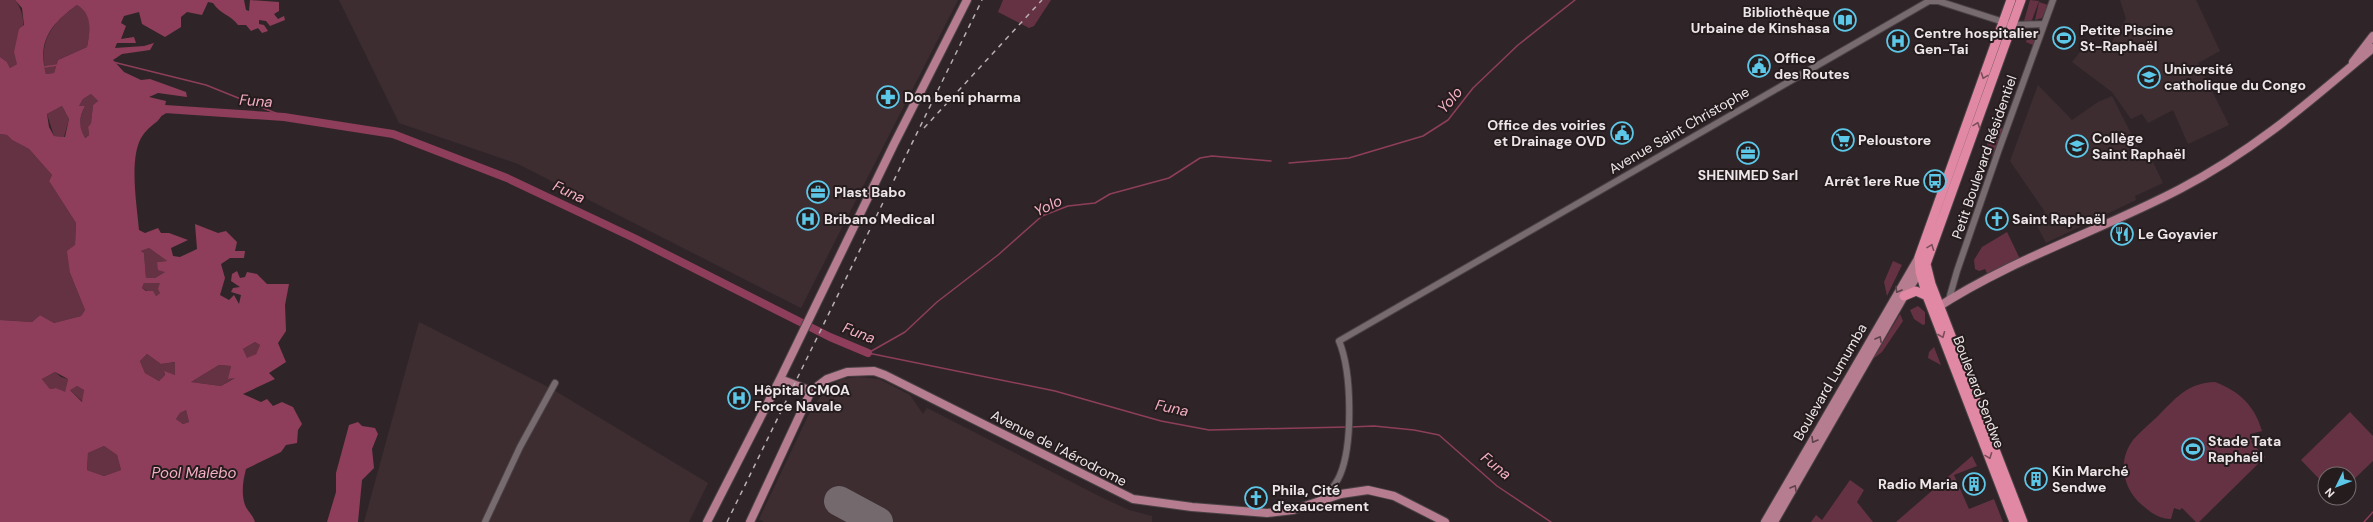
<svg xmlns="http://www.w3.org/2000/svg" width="2373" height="522" font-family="'DM Sans',sans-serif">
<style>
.built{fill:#3d2d31}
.green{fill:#653243}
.water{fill:#8e3e5a;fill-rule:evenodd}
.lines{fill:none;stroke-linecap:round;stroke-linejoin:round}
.stream{stroke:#8e3e5a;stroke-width:1.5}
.river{stroke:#8e3e5a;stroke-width:8}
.runway{stroke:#746a6d;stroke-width:30}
.minor-casing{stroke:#4a4245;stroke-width:8}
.major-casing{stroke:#4a4245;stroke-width:10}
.highway-casing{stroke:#4a4245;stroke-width:11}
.minor{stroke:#786b6f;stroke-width:6}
.major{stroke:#b67c8f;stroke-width:8}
.highway{stroke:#e088a4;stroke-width:9}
.rail{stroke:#b8b0b2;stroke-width:1.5;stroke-dasharray:5 5;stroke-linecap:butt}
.oneway{stroke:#794d5a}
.oneway2{stroke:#5f424b}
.labels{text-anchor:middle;stroke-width:4;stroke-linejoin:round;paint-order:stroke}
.poi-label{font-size:14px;font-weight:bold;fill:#ede6e8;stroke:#251c1e;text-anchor:start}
.street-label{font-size:14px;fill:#ede6e8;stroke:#251c1e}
.water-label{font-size:15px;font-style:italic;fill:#f6b0c5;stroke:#251c1e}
</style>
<rect width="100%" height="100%" fill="#2f2528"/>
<path class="built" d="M 339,0 L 958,0 L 801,308 L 518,164 L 399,123 Z
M 2120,0 L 2196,0 L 2220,51 L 2198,63 L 2229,125 L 2188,144 L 2173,110 L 2148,123 L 2142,114 L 2131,119 L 2112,92 L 2072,62 L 2090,39 L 2106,51 L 2126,19 Z
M 2038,85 L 2072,120 L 2098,102 L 2112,96 L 2145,161 L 2151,158 L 2163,183 L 2135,196 L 2136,200 L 2046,243 L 2033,218 L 2045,212 L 2010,161 Z
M 419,322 L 552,389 L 708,483 L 689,522 L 364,522 Z
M 858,377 L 879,379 L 910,395 L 923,414 L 927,408 L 1103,498 L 1129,510 L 1152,516 L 1152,522 L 764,522 L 759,519 L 808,416 L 825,389 L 842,379 Z"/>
<path class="green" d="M 0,0 L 15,0 C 30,19 21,42 17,64 L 10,68 L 7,62 L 0,57 Z
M 1003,0 L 1051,0 L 1034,26 L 1029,28 L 998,12 Z
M 2030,0 L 2039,1 L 2032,20 L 2028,22 L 2024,21 Z
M 2039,2 L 2048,5 L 2042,18 L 2035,20 Z
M 77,5 C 94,15 90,31 87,47 L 58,60 L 54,73 L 46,74 C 38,41 51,24 77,5 Z
M 2030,30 L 2035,31 L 2037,34 L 2033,45 L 2026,42 Z
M 91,94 L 98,101 L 93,105 L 91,123 L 88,127 L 89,135 L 84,138 C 78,127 79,118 85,106 L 79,106 L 83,99 Z
M 62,106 L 69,119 L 64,137 L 54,136 L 47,114 Z
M 1992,123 L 2003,129 L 2000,137 L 1989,133 Z
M 0,134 L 7,135 L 12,140 L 29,149 L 52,175 L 49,181 L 76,223 L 75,245 L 70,273 L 85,310 L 81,316 L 54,323 L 40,315 L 32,322 L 0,320 Z
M 1989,135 L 2000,139 L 1994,156 L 1985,154 Z
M 2007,232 L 2020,259 L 1988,275 L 1985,269 L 1979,271 L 1975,269 L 1974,260 L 1982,247 Z
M 149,248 L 167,261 L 157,262 L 165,272 L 155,278 L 146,278 L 144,253 L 141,251 Z
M 1893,261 L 1902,265 L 1887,296 L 1884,282 Z
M 144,283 L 160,283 L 160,293 L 156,296 L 142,288 Z
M 1918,306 L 1925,312 L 1925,324 L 1923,325 L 1914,319 L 1910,310 Z
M 1900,314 L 1903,321 L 1882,352 L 1873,359 Z
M 1853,339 L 1860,343 L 1849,362 L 1842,358 Z
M 255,342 L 260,345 L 256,354 L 247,359 L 243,349 Z
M 1934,347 L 1941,365 L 1928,358 L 1929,352 Z
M 147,354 L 161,364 L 176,362 L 175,375 L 164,372 L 165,375 L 159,381 L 145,373 L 140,361 Z
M 219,365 L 231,366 L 229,379 L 236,377 L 221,386 L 191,382 Z
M 55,372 L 61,377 L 68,379 L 65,393 L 56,388 L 50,389 L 42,379 Z
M 2215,382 C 2239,391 2255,406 2262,431 L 2250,434 L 2252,440 L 2251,442 L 2265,457 L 2199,522 L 2196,522 L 2182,508 L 2180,510 L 2174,508 L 2171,519 C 2160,519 2151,513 2142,505 C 2123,489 2117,461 2133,440 C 2140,432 2149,424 2157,417 C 2176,398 2187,383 2215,382 Z
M 77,386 L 84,390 L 83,402 L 69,389 Z
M 186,410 L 189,422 L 183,424 L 176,419 L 180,413 Z
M 2350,412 L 2373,436 L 2373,461 L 2349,484 L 2349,474 L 2325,474 L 2325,485 L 2301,460 Z
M 104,446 L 117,455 L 121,470 L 104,476 L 87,470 L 88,453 Z
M 1972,456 L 1977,466 L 1954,475 L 1969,509 L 1994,499 L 2003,522 L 1896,522 Z
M 1850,480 L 1864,490 L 1857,502 L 1873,522 L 1811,522 L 1816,515 L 1822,520 Z"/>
<path class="water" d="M 15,0 L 244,0 L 246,10 L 249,11 L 250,0 L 279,2 L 279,11 L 274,14 L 278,19 L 284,16 L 285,20 L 270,26 L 266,21 L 259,20 L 259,24 L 264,25 L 268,31 L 262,33 L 258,28 L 251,31 L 246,25 L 238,25 C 231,15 220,14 213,3 L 208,2 L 202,15 L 187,12 L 181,17 L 181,27 L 165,37 L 142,24 L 139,12 L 124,16 L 121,23 L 126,26 L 121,39 L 134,37 L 136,43 L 117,43 L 115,48 L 144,46 L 154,43 L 150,50 L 122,54 L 113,60 L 124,72 L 141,80 L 150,79 L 186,92 L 187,97 L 158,93 L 149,97 L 166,101 C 161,126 155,119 143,135 C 128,155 137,206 139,230 L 145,233 L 158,228 L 161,233 L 169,233 L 188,240 L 171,248 L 173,256 L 180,257 L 197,249 L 195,224 L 218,233 L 226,231 L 237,242 L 235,251 L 245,251 L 244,258 L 230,258 L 221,264 L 225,278 L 220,295 L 229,300 L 234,295 L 239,304 L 241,295 L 231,292 L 233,288 L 240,287 L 231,281 L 232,274 L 237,271 L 240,278 L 245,277 L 247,272 L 257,274 L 267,284 L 289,284 L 285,305 L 286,331 L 278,343 L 286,362 L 269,373 L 275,379 L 243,394 L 261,402 L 267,399 L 273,406 L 282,402 L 293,407 L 302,424 L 298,430 L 297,443 L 286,445 L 281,452 L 246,469 C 243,480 241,494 245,505 C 248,512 253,515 255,522 L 0,522 L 0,320 L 32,322 L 40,315 L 54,323 L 81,316 L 85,310 L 70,273 L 67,251 L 75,245 L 76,223 L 49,181 L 52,175 L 29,149 L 12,140 L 7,135 L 0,134 L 0,57 L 7,62 L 10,68 L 17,64 L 14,52 L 19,29 L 24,25 L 22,8 ZM 77,5 C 93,14 90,32 87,47 L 58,60 L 54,73 L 46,74 C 37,41 51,24 77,5 ZM 91,94 L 98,101 L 93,105 L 91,123 L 88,127 L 89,135 L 85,138 C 78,127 79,117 85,106 L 79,106 L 83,99 ZM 62,106 L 69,119 L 65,137 L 54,136 L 49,127 L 47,114 ZM 149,248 L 167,261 L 157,262 L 158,270 L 165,272 L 155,278 L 146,278 L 144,253 L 141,251 ZM 144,283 L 160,283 L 158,289 L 160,293 L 156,296 L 153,291 L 146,291 L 142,288 ZM 255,342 L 260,345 L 256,354 L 247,358 L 243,349 ZM 147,354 L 161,364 L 175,362 L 175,375 L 164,371 L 165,375 L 159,381 L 145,373 L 140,361 ZM 219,365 L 231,366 L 228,379 L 235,378 L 221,386 L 191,382 ZM 55,372 L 68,379 L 65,392 L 56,388 L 50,389 L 42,379 ZM 77,386 L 84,390 L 82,402 L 70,390 ZM 186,410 L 189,422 L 183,424 L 176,419 L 180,413 ZM 104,446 L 117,455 L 121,470 L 104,476 L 87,470 L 88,453 Z
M 358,422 L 362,426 L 375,428 L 378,434 L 372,449 L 374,468 L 362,480 L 358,522 L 327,522 L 336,492 L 336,473 L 349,425 Z"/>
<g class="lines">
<path class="stream" d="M 113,62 L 206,85 L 288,118
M 44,67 L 58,65
M 1289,163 L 1349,158 L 1423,136 L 1448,120 L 1473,88 L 1518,45 L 1575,0
M 868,353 L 1055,391 L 1161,421 L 1209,430 L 1346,427
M 868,353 L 905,332 L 937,302 L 998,255 L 1042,216 L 1068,206 L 1095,203 L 1110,194 L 1169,178 L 1200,158 L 1212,156 L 1271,161
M 1350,427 L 1374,426 L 1414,430 L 1439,435 L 1497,486 L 1551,522
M 2364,522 L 2373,512"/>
<path class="river" d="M 157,114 L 165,109 L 284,117 L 393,134 L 507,178 L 634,238 L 830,337 L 868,353"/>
<path class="runway" d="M 839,501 L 878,522"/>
<g class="minor-casing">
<path id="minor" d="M 1949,299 L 1957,271 L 1998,152 L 2053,0
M 1322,500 C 1329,492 1336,485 1340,475 C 1353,444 1352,372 1339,341 L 1929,1 L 1938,1 L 2013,25 L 2044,24
M 485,522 L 520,447 L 555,383"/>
</g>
<g class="major-casing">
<path id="major" d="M 2353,62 L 2373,36
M 1935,309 C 2011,259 2100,231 2180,189 C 2255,150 2309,102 2373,48
M 780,379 L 811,391
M 707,522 L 780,379 L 894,144 L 967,0
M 750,522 L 811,391 L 827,379 L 847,372 L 874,371 L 885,375 L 1133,499 L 1192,507 L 1267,513 L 1293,510 L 1341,494 L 1368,490 L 1394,496 L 1445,522
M 1765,522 L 1919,257
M 1774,522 L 1904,296 L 1923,267"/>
</g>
<g class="highway-casing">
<path id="highway" d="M 2011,0 L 1919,257 L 1920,272 L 1927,296 L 2014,522
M 2021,0 L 1926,264 L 1931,284 L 2023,522
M 1904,296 L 1916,291 L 1927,296"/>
</g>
<use href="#minor" class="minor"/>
<use href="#major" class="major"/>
<use href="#highway" class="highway"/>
<path class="rail" d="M 924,128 L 1042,0
M 727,522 L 982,0"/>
</g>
<defs><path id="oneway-chevron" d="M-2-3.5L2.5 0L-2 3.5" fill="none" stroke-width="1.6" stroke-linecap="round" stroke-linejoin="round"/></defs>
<g class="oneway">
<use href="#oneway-chevron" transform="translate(1984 76) rotate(110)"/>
<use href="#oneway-chevron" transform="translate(1977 125) rotate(-70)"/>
<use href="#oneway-chevron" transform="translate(1931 247) rotate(-69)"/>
<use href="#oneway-chevron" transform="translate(1942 335) rotate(68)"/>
<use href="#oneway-chevron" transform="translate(1989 456) rotate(69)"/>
</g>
<g class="oneway2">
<use href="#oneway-chevron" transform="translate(1898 290) rotate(121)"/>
<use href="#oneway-chevron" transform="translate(1879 339) rotate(-61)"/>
<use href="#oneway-chevron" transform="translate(1814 440) rotate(121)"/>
<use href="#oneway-chevron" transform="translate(1794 488) rotate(-60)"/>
</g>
<defs>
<g id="library-ring" transform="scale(1.15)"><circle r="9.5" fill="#251c1e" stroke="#5dc7e8" stroke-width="1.5"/><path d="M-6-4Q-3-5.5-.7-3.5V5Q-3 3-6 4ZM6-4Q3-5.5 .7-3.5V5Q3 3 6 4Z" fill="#5dc7e8"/></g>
<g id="stadium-ring" transform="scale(1.15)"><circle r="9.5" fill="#251c1e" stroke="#5dc7e8" stroke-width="1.5"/><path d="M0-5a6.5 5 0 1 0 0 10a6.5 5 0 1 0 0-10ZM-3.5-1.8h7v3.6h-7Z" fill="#5dc7e8"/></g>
<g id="hospital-ring" transform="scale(1.15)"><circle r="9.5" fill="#251c1e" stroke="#5dc7e8" stroke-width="1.5"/><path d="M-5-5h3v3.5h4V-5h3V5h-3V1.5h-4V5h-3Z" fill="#5dc7e8"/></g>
<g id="civic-ring" transform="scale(1.15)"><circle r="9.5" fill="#251c1e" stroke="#5dc7e8" stroke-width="1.5"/><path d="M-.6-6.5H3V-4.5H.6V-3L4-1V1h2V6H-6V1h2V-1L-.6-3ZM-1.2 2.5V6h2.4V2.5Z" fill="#5dc7e8"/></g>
<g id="university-ring" transform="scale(1.15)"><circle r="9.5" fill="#251c1e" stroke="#5dc7e8" stroke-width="1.5"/><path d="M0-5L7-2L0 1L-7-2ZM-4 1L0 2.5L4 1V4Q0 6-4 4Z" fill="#5dc7e8"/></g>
<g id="pharmacy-ring" transform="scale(1.15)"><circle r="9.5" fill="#251c1e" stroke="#5dc7e8" stroke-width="1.5"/><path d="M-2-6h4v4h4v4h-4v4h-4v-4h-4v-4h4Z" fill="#5dc7e8"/></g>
<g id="supermarket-ring" transform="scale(1.15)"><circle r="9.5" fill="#251c1e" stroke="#5dc7e8" stroke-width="1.5"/><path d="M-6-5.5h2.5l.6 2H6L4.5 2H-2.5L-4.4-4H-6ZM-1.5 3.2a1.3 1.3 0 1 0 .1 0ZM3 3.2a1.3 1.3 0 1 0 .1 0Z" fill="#5dc7e8"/></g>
<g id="school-ring" transform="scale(1.15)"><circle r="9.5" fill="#251c1e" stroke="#5dc7e8" stroke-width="1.5"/><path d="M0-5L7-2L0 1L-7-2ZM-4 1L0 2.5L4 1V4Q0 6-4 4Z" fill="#5dc7e8"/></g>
<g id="office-ring" transform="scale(1.15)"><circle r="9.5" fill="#251c1e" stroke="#5dc7e8" stroke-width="1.5"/><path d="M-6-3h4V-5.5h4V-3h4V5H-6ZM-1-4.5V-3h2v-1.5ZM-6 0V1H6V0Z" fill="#5dc7e8"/></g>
<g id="bus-ring" transform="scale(1.15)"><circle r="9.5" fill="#251c1e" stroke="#5dc7e8" stroke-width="1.5"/><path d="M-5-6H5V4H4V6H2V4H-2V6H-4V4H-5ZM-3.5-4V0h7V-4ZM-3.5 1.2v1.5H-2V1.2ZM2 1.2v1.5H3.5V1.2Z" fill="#5dc7e8"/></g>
<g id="church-ring" transform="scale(1.15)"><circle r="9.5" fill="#251c1e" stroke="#5dc7e8" stroke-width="1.5"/><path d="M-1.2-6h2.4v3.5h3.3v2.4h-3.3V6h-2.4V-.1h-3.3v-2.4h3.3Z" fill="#5dc7e8"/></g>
<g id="restaurant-ring" transform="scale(1.15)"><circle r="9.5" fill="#251c1e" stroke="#5dc7e8" stroke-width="1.5"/><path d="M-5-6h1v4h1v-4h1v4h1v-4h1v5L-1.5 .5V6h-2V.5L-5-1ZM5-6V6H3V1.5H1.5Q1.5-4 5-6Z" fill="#5dc7e8"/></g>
<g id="building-ring" transform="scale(1.15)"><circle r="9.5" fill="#251c1e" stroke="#5dc7e8" stroke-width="1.5"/><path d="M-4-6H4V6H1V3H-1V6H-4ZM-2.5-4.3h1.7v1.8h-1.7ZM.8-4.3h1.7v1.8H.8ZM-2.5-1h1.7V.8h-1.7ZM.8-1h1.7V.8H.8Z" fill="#5dc7e8"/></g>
</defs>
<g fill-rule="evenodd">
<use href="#library-ring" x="1845" y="20"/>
<use href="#stadium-ring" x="2064" y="38"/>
<use href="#hospital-ring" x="1898" y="41"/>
<use href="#civic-ring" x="1759" y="66"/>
<use href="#university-ring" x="2149" y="77"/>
<use href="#pharmacy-ring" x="888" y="97"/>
<use href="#civic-ring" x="1622" y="133"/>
<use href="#supermarket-ring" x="1843" y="140"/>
<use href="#school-ring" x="2077" y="146"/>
<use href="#office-ring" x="1748" y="153"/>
<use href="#bus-ring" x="1935" y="181"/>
<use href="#office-ring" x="818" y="192"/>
<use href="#hospital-ring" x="808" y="219"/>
<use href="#church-ring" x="1997" y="219"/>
<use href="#restaurant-ring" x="2122" y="234"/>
<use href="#hospital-ring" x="739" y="398"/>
<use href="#stadium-ring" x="2193" y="449"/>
<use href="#building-ring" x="2036" y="479"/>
<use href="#building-ring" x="1974" y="484"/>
<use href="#church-ring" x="1256" y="498"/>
</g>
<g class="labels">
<g class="poi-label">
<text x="1830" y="17" text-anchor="end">Bibliothèque<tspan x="1830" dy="16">Urbaine de Kinshasa</tspan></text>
<text x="2080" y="35">Petite Piscine<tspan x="2080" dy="16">St-Raphaël</tspan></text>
<text x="1914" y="38">Centre hospitalier<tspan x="1914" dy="16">Gen-Tai</tspan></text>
<text x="1774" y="63">Office<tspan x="1774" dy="16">des Routes</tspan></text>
<text x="2164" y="74">Université<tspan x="2164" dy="16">catholique du Congo</tspan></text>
<text x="904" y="102">Don beni pharma</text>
<text x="1606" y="130" text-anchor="end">Office des voiries<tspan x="1606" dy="16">et Drainage OVD</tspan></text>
<text x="2092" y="143">Collège<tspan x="2092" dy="16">Saint Raphaël</tspan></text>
<text x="1858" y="145">Peloustore</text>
<text x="1748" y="180" text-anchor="middle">SHENIMED Sarl</text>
<text x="1920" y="186" text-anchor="end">Arrêt 1ere Rue</text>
<text x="834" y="197">Plast Babo</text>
<text x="824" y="224">Bribano Medical</text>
<text x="2012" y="224">Saint Raphaël</text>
<text x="2138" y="239">Le Goyavier</text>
<text x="754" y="395">Hôpital CMOA<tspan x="754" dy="16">Force Navale</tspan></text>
<text x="2208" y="446">Stade Tata<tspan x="2208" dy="16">Raphaël</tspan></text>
<text x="2052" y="476">Kin Marché<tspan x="2052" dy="16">Sendwe</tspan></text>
<text x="1958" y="489" text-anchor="end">Radio Maria</text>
<text x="1272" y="495">Phila, Cité<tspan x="1272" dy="16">d'exaucement</tspan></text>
</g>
<g class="street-label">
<text transform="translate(1679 130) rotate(-30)" y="5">Avenue Saint Christophe</text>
<text transform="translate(1984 157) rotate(-71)" y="5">Petit Boulevard Résidentiel</text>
<text transform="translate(1830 382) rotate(-60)" y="5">Boulevard Lumumba</text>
<text transform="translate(1979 392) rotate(69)" y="5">Boulevard Sendwe</text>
<text transform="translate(1059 448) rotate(27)" y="5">Avenue de l’Aérodrome</text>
</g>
<g class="water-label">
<text transform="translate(1450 100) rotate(-50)" y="5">Yolo</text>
<text transform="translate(256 101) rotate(4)" y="5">Funa</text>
<text transform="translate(569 192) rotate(25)" y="5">Funa</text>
<text transform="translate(1048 206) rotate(-26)" y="5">Yolo</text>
<text transform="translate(859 333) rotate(21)" y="5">Funa</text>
<text transform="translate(1172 408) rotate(12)" y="5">Funa</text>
<text transform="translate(1496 466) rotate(39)" y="5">Funa</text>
<text x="194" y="478">Pool Malebo</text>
</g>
</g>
<g transform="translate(2337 486) rotate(227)"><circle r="19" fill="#251c1e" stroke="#756d6f"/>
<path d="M0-3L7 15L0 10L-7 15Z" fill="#5dc7e8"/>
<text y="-6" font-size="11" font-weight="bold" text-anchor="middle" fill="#ede6e8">N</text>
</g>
</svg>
